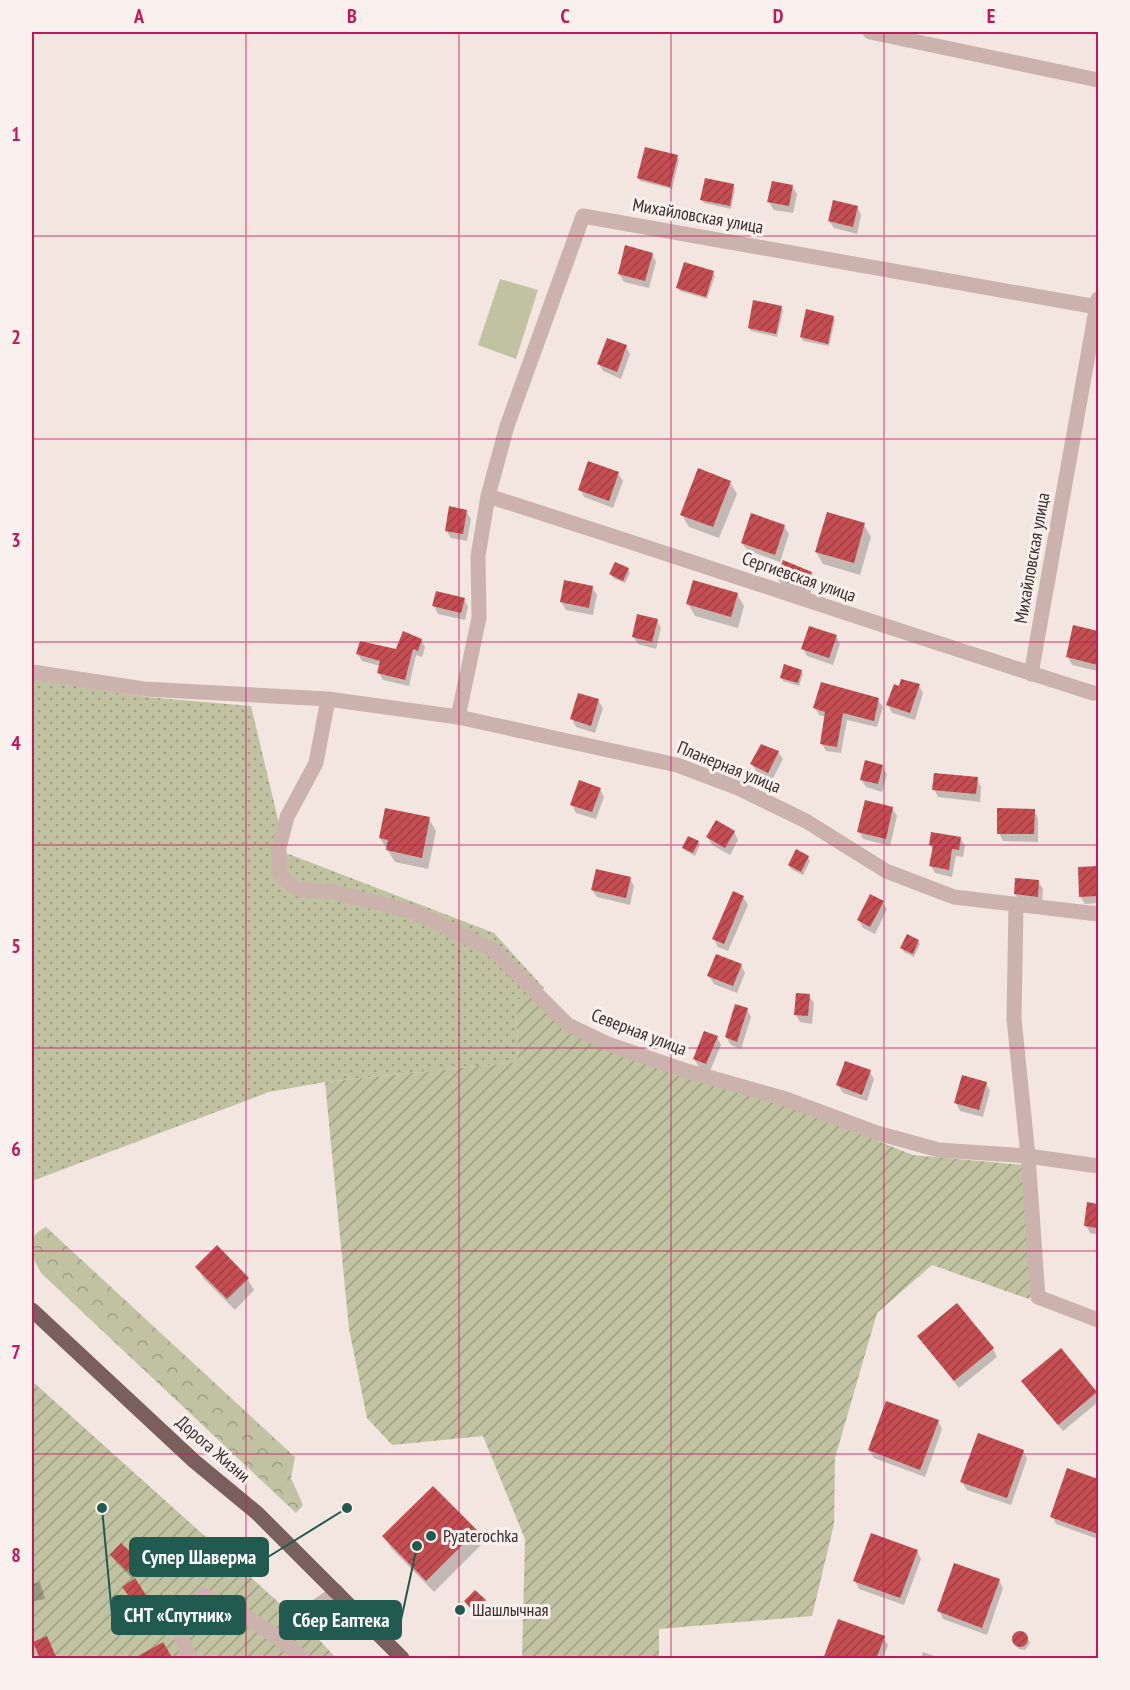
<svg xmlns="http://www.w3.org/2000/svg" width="1130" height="1690" font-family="'PT Sans Narrow',sans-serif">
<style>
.grass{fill:url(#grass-dots)}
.forest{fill:url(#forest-crowns)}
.garden{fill:url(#garden-furrows)}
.pitch{fill:#c0c2a1}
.shadow{fill:#0003}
.building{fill:url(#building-hatch)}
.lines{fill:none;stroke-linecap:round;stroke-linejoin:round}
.minor{stroke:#ccb2ac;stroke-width:15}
.major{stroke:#7b5f5d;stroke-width:15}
.grid{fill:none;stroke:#c2185b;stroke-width:1.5;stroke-opacity:0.55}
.poi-dot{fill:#215b4f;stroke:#faf1ee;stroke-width:2}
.labels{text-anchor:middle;stroke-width:6;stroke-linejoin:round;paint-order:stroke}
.street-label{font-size:18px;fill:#3a2c2b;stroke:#faf1ee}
.poi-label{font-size:18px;fill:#3a2c2b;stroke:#faf1ee;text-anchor:start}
.leader{fill:none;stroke:#215b4f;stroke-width:2}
.callout-dot{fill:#215b4f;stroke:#faf1ee;stroke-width:2}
.callout{fill:#215b4f;stroke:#215b4f;stroke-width:2}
.callout-label{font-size:20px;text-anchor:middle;font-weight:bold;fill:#fff}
.neatline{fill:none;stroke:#c2185b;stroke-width:2}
.grid-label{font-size:20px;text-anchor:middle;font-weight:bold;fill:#c2185b}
</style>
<defs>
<pattern id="grass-dots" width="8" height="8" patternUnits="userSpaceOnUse" patternTransform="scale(1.5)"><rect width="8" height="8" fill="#c0c2a1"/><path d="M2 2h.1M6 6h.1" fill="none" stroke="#9d9e83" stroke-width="1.8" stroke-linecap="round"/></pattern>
<pattern id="forest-crowns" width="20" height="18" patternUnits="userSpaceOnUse" patternTransform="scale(1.5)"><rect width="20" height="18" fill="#c0c2a1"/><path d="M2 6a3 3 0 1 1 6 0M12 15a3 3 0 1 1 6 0" fill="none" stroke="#9d9e83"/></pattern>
<pattern id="garden-furrows" width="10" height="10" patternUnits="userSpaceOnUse" patternTransform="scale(1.5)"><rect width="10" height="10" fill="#c0c2a1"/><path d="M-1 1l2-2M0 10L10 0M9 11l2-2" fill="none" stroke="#9d9e83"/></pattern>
<pattern id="building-hatch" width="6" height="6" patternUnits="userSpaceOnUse" patternTransform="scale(1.5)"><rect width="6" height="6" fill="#c44e51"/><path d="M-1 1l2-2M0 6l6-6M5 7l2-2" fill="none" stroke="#a04143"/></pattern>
</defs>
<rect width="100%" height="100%" fill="#f3e6e1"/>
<path class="grass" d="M 32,679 L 146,697 L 251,706 L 286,853 L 494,933 L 544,988 L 534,999 L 516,999 L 518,1062 L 325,1082 L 269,1092 L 32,1181 Z"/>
<path class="forest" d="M 46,1227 L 295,1457 L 291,1478 L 303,1505 L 296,1513 L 42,1274 C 30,1255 22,1239 46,1227 Z"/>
<path class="garden" d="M 516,999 L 534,999 L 563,1027 L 790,1106 L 913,1155 L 1023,1165 L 1034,1285 L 1029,1299 L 932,1265 L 877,1313 L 835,1458 L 834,1524 L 812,1616 L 659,1629 L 659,1658 L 522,1658 L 525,1539 L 483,1436 L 392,1445 L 367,1418 L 349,1329 L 325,1082 L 518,1062 Z
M 32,1381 L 314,1634 L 336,1658 L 32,1658 Z"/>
<path class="pitch" d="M 500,279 L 538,290 L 516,359 L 478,345 Z"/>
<path class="shadow" d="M 677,156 L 679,160 L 672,189 L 640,181 L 638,178 Z
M 733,185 L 735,188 L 731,209 L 704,203 L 702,200 Z
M 792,186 L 797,194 L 793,213 L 774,210 L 769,202 Z
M 857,207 L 861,215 L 857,234 L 834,228 L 829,221 Z
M 652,254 L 656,262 L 649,288 L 624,282 L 619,274 Z
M 713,273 L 715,276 L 707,299 L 680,291 L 678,288 Z
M 781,307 L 783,311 L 777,337 L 751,331 L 749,328 Z
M 833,317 L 835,320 L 829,346 L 803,341 L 801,337 Z
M 626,347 L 630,354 L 621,379 L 603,371 L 599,364 Z
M 618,473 L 623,481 L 613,508 L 584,497 L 580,489 Z
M 730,482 L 737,494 L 719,538 L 689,527 L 682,515 Z
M 466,511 L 471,519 L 467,541 L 451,538 L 446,530 Z
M 864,525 L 871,537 L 860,575 L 823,564 L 816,552 Z
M 784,526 L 789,534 L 780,562 L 747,550 L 742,543 Z
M 628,569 L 630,573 L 625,583 L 613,578 L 611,574 Z
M 811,573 L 815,581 L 809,596 L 782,585 L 777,578 Z
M 592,587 L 597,595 L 593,615 L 566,610 L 561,602 Z
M 737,594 L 744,606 L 738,628 L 695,616 L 688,604 Z
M 464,599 L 468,607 L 465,620 L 438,614 L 434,606 Z
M 657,621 L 661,628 L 656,649 L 638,644 L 633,637 Z
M 1074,627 L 1098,632 L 1098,671 L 1072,665 L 1068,657 Z
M 836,636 L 840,644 L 833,665 L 807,656 L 803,649 Z
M 421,640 L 425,647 L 422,657 L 416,655 L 409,686 L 383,680 L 379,673 L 380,666 L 362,661 L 358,654 L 397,651 Z
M 801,671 L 803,674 L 799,686 L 783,681 L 782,678 Z
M 919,686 L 923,693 L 915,720 L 892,713 L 888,705 L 900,688 Z
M 598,700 L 603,708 L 595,733 L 576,727 L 572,719 Z
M 878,700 L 883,707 L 877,727 L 847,720 L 841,753 L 826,751 L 822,744 L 826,717 L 819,715 L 815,708 Z
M 778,752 L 783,759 L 772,780 L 757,772 L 752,764 Z
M 882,766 L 887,774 L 882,792 L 866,787 L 861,779 Z
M 977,779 L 981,787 L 980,802 L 938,797 L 934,789 Z
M 600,789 L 604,797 L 596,819 L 576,813 L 572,805 Z
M 892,808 L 897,816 L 890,846 L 863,839 L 859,831 Z
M 1034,810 L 1038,818 L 1038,842 L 1003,841 L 999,833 Z
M 429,819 L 436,831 L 428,869 L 395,862 L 380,838 Z
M 734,832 L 738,840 L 730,855 L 712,845 L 708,837 Z
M 960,838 L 965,846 L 963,857 L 956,856 L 952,877 L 935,873 L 931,866 L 933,850 L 930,845 Z
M 698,842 L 700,845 L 695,856 L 686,851 L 684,848 Z
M 808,857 L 810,861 L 803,875 L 791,869 L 789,865 Z
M 1079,868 L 1098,868 L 1098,903 L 1085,904 L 1080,896 Z
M 630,878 L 634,886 L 630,905 L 597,897 L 592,890 Z
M 1038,881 L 1043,889 L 1042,904 L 1020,902 L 1015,894 Z
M 733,893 L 743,897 L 748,905 L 728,951 L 718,947 L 714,939 Z
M 882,902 L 887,909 L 875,934 L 863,928 L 859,920 Z
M 918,941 L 920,944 L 914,957 L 904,952 L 902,948 Z
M 741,965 L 745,973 L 737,993 L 714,984 L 709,976 Z
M 809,996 L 814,1003 L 812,1024 L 800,1022 L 796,1015 Z
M 747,1009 L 751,1017 L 741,1049 L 731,1045 L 726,1037 Z
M 717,1037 L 721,1045 L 710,1071 L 699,1067 L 694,1059 Z
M 870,1072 L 874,1079 L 867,1101 L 843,1093 L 838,1085 Z
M 986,1083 L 990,1091 L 983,1117 L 960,1111 L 956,1103 Z
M 1088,1203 L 1098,1205 L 1098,1235 L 1090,1233 L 1086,1225 Z
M 197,1267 L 247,1278 L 254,1290 L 235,1310 L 204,1279 Z
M 919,1336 L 993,1349 L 997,1357 L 959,1388 Z
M 1028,1389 L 1096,1393 L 1098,1402 L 1063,1431 Z
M 938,1421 L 942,1429 L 925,1477 L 874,1458 L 869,1450 Z
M 1023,1451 L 1027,1459 L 1011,1505 L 967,1490 L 962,1482 Z
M 1068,1470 L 1098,1480 L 1098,1539 L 1056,1524 L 1052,1516 Z
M 433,1488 L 476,1531 L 483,1543 L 434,1592 L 391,1548 L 384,1536 Z
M 917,1551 L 921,1559 L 904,1605 L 859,1589 L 855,1581 Z
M 112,1556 L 137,1560 L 142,1568 L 132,1578 L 117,1563 Z
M 999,1580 L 1003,1588 L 987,1635 L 943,1619 L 939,1611 Z
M 40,1582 L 45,1599 L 34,1601 L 32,1596 L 32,1584 Z
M 129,1595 L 145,1596 L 149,1603 L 139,1610 Z
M 485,1601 L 487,1604 L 477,1614 L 468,1605 Z
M 1019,1632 L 1025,1634 L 1030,1643 L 1025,1650 L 1019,1649 L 1014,1642 L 1014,1636 Z
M 883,1637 L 888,1645 L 883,1658 L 825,1658 Z
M 923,1652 L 941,1658 L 921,1658 Z"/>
<path class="building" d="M 645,147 L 678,155 L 670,187 L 637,178 Z
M 705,178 L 734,184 L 730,206 L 700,200 Z
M 772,181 L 793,185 L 789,206 L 767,202 Z
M 833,200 L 858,206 L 853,227 L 828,221 Z
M 625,245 L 653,253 L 645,281 L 618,274 Z
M 684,262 L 714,271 L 706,297 L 676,288 Z
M 753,300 L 782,306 L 776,334 L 748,328 Z
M 806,309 L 834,316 L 828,344 L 800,337 Z
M 607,338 L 627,345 L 617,372 L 597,364 Z
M 588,461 L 619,472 L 609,501 L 578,490 Z
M 698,468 L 731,481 L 713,527 L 680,515 Z
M 449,506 L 467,510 L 463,534 L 445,531 Z
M 827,512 L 865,523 L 854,563 L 815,552 Z
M 751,513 L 785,525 L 775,555 L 741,543 Z
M 783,560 L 812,572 L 805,589 L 776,578 Z
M 615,562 L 629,568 L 623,581 L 609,574 Z
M 564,580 L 593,586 L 589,608 L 560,602 Z
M 693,580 L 738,593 L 731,617 L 686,604 Z
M 436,591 L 465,598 L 461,613 L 432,606 Z
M 637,614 L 658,619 L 652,642 L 632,637 Z
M 1073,625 L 1098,631 L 1098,665 L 1066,657 Z
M 809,626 L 837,635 L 829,658 L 801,649 Z
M 403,631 L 422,639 L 418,651 L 413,649 L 405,680 L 377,673 L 380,661 L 356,654 L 360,641 L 396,649 Z
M 784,664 L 802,670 L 798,683 L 780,678 Z
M 901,679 L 920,684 L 910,713 L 886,705 L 894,684 L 899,686 Z
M 821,682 L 879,698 L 874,721 L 843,713 L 837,747 L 820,744 L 825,712 L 813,708 Z
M 578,693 L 599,699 L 591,726 L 570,719 Z
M 761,744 L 779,751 L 768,773 L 750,764 Z
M 865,760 L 883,765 L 878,784 L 860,780 Z
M 934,773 L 978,777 L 976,794 L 932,790 Z
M 579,780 L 601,788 L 592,812 L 570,805 Z
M 865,800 L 893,807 L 886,839 L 857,832 Z
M 385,808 L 430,817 L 422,858 L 386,850 L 388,840 L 379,838 Z
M 997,808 L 1035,809 L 1034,834 L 997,834 Z
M 716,820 L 735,831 L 725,848 L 706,837 Z
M 931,832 L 961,837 L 959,850 L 952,849 L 949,870 L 929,866 L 933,846 L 929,845 Z
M 688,836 L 699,841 L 693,853 L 682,848 Z
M 796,849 L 809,856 L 801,872 L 788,865 Z
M 1098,866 L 1098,896 L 1079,897 L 1078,867 Z
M 596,869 L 631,877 L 626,898 L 591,890 Z
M 1015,878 L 1039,880 L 1038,897 L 1014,894 Z
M 733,891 L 744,896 L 724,944 L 712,939 Z
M 870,894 L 884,901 L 870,927 L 857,920 Z
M 907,934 L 919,940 L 913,954 L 900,948 Z
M 716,954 L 742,964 L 733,986 L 707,976 Z
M 796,993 L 810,994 L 808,1016 L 794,1015 Z
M 735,1004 L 748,1008 L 737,1042 L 725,1037 Z
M 704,1031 L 718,1036 L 706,1064 L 693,1059 Z
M 845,1061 L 871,1070 L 862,1095 L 836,1085 Z
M 962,1075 L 987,1082 L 979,1110 L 954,1103 Z
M 1087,1202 L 1098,1204 L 1098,1228 L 1084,1226 Z
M 217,1245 L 249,1278 L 227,1299 L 195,1267 Z
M 957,1303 L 994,1348 L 954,1381 L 917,1336 Z
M 1061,1348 L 1097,1392 L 1058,1425 L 1021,1381 Z
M 886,1401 L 939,1420 L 920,1470 L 868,1450 Z
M 978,1433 L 1024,1450 L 1007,1498 L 960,1482 Z
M 1067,1468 L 1098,1479 L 1098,1534 L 1050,1517 Z
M 433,1486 L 477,1530 L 426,1581 L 382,1536 Z
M 871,1533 L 918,1550 L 900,1598 L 853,1581 Z
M 121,1543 L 138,1559 L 127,1571 L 110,1555 Z
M 954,1563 L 1000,1579 L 982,1628 L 937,1611 Z
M 135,1578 L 146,1595 L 134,1603 L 122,1587 Z
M 475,1590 L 486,1600 L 474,1612 L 464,1601 Z
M 838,1619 L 885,1636 L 876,1659 L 823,1659 Z
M1012 1639a8 8 0 1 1 16 0a8 8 0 1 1-16 0Z
M 47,1636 L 57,1659 L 40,1659 L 33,1642 Z
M 163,1642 L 173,1659 L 133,1659 Z"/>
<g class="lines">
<path class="minor" d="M 870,32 L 1098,80
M 488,496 C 690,560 890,629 1093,693 L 1098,693
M 32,672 L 144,689 L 328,699 L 458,717 L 677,765 L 738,788 L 806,821 L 886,871 L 954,897 L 1098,914
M 1031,674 L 1098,299
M 328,699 L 316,763 L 287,817 L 279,848 L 279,874 L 296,889 L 333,892 L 414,912 L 493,950 L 568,1025 L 608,1044 L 687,1071 L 786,1099 L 877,1133 L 939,1150 L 1028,1156 L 1098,1166
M 458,717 L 479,618 L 478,556 L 488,496 L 507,426 L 583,216 L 1097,307
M 1016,904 L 1014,1019 L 1028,1156 L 1038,1297 L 1098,1320
M 281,1640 L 303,1658
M 189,1658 L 181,1636 L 181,1610 L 203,1595 L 238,1611 L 281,1640 L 306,1614 L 337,1592"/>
<path class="major" d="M 32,1310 L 194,1461 L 257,1513 L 402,1658"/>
</g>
<path class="grid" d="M 246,32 L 246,1658M 459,32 L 459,1658M 671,32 L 671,1658M 884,32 L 884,1658M 32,236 L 1098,236M 32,439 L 1098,439M 32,642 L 1098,642M 32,845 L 1098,845M 32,1048 L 1098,1048M 32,1251 L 1098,1251M 32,1454 L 1098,1454"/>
<g class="poi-dot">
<circle cx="431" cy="1536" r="6"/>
<circle cx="460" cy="1610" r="6"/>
</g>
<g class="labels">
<g class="street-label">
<text transform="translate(698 216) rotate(10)" y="6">Михайловская улица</text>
<text transform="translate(1032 558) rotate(-80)" y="6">Михайловская улица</text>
<text transform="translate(799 577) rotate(19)" y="6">Сергиевская улица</text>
<text transform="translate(729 767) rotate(22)" y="6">Планерная улица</text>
<text transform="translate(639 1032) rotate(21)" y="6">Северная улица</text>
<text transform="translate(213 1449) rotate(41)" y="6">Дорога Жизни</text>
</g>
<g class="poi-label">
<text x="443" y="1542">Pyaterochka</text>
<text x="472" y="1616">Шашлычная</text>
</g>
</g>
<path class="leader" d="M347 1508L268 1557M102 1508L112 1615M417 1546L401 1620"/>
<g class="callout-dot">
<circle cx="347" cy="1508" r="6"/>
<circle cx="102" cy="1508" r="6"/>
<circle cx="417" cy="1546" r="6"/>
</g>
<g class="callout">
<rect x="130" y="1538" width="138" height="38" rx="6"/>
<rect x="112" y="1596" width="133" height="38" rx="6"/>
<rect x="280" y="1601" width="121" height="38" rx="6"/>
</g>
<g class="callout-label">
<text x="199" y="1564">Супер Шаверма</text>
<text x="178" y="1622">СНТ «Спутник»</text>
<text x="341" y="1627">Сбер Еаптека</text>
</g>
<rect width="1130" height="1690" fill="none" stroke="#faf1ee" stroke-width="66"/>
<rect x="33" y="33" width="1064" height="1624" class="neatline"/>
<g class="grid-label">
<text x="139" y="23">A</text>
<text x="352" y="23">B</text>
<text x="565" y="23">C</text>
<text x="778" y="23">D</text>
<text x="991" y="23">E</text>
<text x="16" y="141">1</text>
<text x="16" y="344">2</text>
<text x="16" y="547">3</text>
<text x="16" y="750">4</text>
<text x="16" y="953">5</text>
<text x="16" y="1156">6</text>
<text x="16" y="1359">7</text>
<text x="16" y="1562">8</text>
</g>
</svg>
